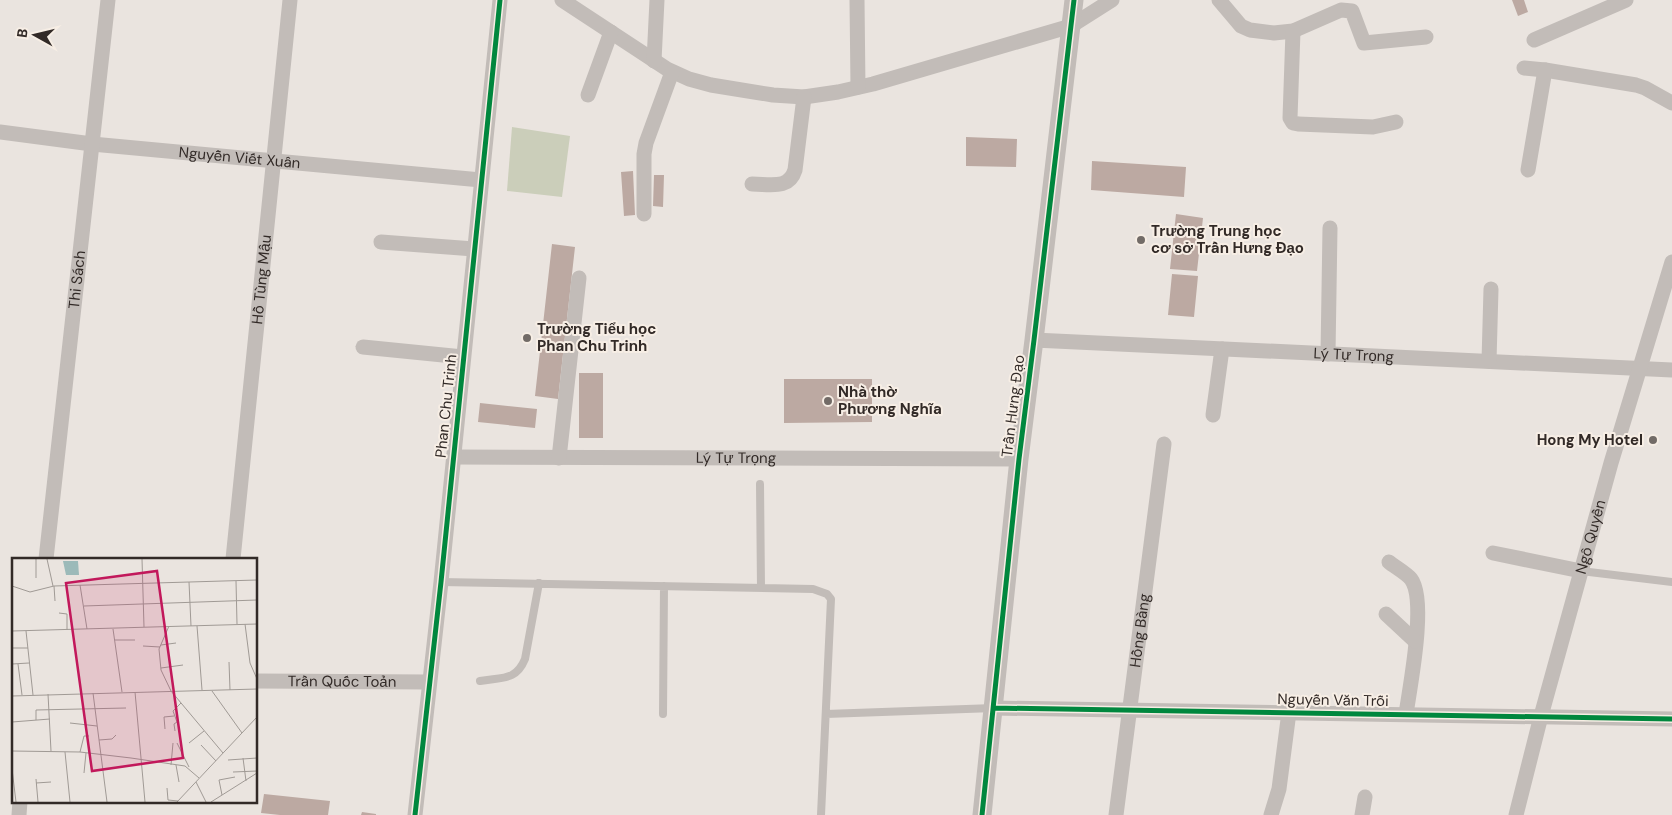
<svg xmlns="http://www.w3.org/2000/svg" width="1672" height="815" font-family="'DM Sans',sans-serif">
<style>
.garden{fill:#cbceba}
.building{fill:#bca9a2}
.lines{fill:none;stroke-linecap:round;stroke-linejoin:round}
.service{stroke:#c2bcb8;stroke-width:8}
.minor{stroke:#c2bcb8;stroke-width:15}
.tertiary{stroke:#c2bcb8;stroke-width:19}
.cycleway-casing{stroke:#f7eee5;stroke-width:8}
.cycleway{stroke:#00873e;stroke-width:5}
.poi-dot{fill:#726b67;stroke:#f7eee5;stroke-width:2}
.labels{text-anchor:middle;stroke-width:4;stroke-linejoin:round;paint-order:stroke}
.street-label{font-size:15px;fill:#322a27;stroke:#f7eee5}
.poi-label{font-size:15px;font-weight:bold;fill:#322a27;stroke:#f7eee5;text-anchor:start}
.inset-road{fill:none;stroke:#a09a95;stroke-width:1}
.view{fill:#c2185b;fill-opacity:0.15;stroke:#c2185b;stroke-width:2.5}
.inset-edge{fill:none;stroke:#322a27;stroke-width:2.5}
</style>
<rect width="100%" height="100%" fill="#eae4df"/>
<path class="garden" d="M 512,127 L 570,136 L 562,197 L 507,191 Z"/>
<path class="building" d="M 1512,0 L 1524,0 L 1528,12 L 1518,16 Z
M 966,137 L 1017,139 L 1016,167 L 966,166 Z
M 1092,161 L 1186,167 L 1184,197 L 1091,190 Z
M 633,171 L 635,215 L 624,216 L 621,172 Z
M 654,175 L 664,175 L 663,207 L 653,206 Z
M 1176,214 L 1203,218 L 1197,271 L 1170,269 Z
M 552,244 L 575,247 L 558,399 L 535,396 Z
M 1172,274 L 1198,276 L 1194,317 L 1168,315 Z
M 579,373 L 603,373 L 603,438 L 579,438 Z
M 784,379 L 872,379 L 872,422 L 784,423 Z
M 480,403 L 537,409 L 535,428 L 478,422 Z
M 264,794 L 330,801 L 328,815 L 280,815 L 261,813 Z
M 362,812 L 376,814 L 376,815 L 361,815 Z"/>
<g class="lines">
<path class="service" d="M 760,484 L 761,588
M 1581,571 L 1672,582
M 441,582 L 813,589 L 827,594 L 831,599 L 821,815
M 480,681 C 502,677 516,681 525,659 L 539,583
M 663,714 L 664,586
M 826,714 L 994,708"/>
<g class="minor">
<path d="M 562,0 L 667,69 L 689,79 L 711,85 L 773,95 L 804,97 L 838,92 L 873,84 L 1071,26 L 1112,0"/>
<path d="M 857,0 L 858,87"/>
<path d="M 1219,0 L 1241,26 L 1250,30 L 1274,33 L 1293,31 L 1341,10 L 1352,11 L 1364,43 L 1426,37"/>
<path d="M 1293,31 L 1290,118 L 1293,123 L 1298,124 L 1373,127 L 1396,122"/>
<path d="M 1534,40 L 1626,0"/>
<path d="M 654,61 L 657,0"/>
<path d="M 1524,68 L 1545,70 L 1636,85 L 1645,88 L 1672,103"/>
<path d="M 588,95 L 611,32"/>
<path id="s1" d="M 0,132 L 92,144 L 481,180"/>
<path d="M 1528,170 L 1545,70"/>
<path d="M 752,184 C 770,184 789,190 795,170 L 804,97"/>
<path d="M 644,214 L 644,154 L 646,143 L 672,72"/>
<path d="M 381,242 L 474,249"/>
<path id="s2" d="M 1034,340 L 1672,370"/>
<path d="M 363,347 L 463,357"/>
<path d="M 1328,354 L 1330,228"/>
<path d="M 1489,361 L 1491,289"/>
<path d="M 1213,415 L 1222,349"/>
<path id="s3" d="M 454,457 L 1019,459"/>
<path d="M 559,458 L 579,278"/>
<path d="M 1493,553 L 1581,571"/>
<path id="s4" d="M 46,559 L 108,0"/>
<path id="s5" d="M 233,559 L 290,0"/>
<path d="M 1389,562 C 1395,567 1406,573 1411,579 C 1427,600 1410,686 1406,714"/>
<path d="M 1386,614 L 1415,641"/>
<path id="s6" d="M 256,681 L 429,682"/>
<path d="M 994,708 L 1672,719"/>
<path d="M 19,815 L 20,801"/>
<path d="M 415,815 L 441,582 L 500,0"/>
<path id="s7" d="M 1116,815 L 1164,444"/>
<path d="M 1271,815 L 1279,789 L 1289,712"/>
<path d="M 1362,815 L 1365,797"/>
<path id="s8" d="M 1516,815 L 1541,716 L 1611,463 L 1672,262"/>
</g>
<path class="tertiary" d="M 982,815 L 1019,459 L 1034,340 L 1074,0"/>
<g class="cycleway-casing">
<path id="cycleway" d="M 994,708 L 1672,719
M 415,815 L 441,582 L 500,0
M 982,815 L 1019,459 L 1034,340 L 1074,0"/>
</g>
<use href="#cycleway" class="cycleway"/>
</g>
<g class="poi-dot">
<circle cx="1141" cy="240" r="5"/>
<circle cx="527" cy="338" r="5"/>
<circle cx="828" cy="401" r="5"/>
<circle cx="1653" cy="440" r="5"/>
</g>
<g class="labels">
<g class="street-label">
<text dy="5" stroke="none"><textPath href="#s1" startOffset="241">Nguyễn Viết Xuân</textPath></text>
<text dy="5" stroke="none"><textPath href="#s4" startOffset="281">Thi Sách</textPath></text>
<text dy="5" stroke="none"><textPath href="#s5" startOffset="281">Hồ Tùng Mậu</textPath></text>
<text dy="5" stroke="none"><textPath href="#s2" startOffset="320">Lý Tự Trọng</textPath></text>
<text transform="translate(446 406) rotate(-84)" y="5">Phan Chu Trinh</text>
<text transform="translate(1013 406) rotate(-83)" y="5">Trần Hưng Đạo</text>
<text dy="5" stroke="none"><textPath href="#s3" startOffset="282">Lý Tự Trọng</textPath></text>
<text dy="5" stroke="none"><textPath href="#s8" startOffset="288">Ngô Quyền</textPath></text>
<text dy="5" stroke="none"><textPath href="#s7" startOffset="186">Hồng Bàng</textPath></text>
<text dy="5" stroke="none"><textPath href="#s6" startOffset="86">Trần Quốc Toản</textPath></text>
<text transform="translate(1333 700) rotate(1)" y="5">Nguyễn Văn Trỗi</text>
</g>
<g class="poi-label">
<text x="1151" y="236">Trường Trung học<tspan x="1151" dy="17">cơ sở Trần Hưng Đạo</tspan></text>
<text x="537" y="334">Trường Tiểu học<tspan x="537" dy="17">Phan Chu Trinh</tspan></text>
<text x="838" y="397">Nhà thờ<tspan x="838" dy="17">Phương Nghĩa</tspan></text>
<text x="1643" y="445" text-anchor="end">Hong My Hotel</text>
</g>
</g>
<g transform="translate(12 558)">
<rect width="245" height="245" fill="#eae4df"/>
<path d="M 51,3 L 66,3 L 67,17 L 54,17 Z" fill="#9cbab9"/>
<path class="inset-road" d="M 24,1 L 24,20M 35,1 L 41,28M 130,1 L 132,69M 224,23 L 225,66M 177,24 L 179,68M 68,27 L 75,71M 0,28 L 18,34 L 42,28 L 245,22M 42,28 L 43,43M 72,48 L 245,42M 47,55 L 55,56 L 55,72M 233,66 L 238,105 L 245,121M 157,68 L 147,91 L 149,112 L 159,133 L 211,195M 185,68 L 190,132M 101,71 L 110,134M 0,73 L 245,66M 14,73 L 21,137M 103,82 L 123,82M 149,87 L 164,85M 131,88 L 148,89M 0,90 L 16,90M 217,104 L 218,132M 0,106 L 17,105M 6,106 L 10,137M 149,110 L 171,107M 200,133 L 230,175M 123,134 L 133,244M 81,135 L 95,244M 36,136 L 39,193M 0,138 L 245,131M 24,162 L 24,152 L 114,150M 0,164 L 38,161M 58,165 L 85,168M 153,171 L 152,159 L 162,158M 163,173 L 162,166 L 165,164 L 161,153 L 169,145M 87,182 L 100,181 L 104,177M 165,185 L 177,209M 177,185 L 192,173M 189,187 L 204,203M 0,193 L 68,194 L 119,200 L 173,208 L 187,220M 53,194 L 58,244M 68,194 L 72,178 L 77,178M 231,200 L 234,223M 216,202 L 245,200M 159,207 L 161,185M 164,207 L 167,224M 0,211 L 4,244M 221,214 L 245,213M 72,215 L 74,195M 24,221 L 26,244M 184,224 L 194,244M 24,225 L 39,224M 155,230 L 156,242 L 166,243M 210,237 L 207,222 L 223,219M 165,244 L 245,159M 199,244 L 245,215"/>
<path class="view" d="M 145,13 L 171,200 L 80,213 L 54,25 Z"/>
<rect width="245" height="245" class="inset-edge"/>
</g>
<g transform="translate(35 35) rotate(278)" stroke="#f7eee5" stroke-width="4" paint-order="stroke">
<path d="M0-4L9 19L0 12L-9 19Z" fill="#322a27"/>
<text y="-8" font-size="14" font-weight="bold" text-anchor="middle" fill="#322a27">B</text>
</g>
</svg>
